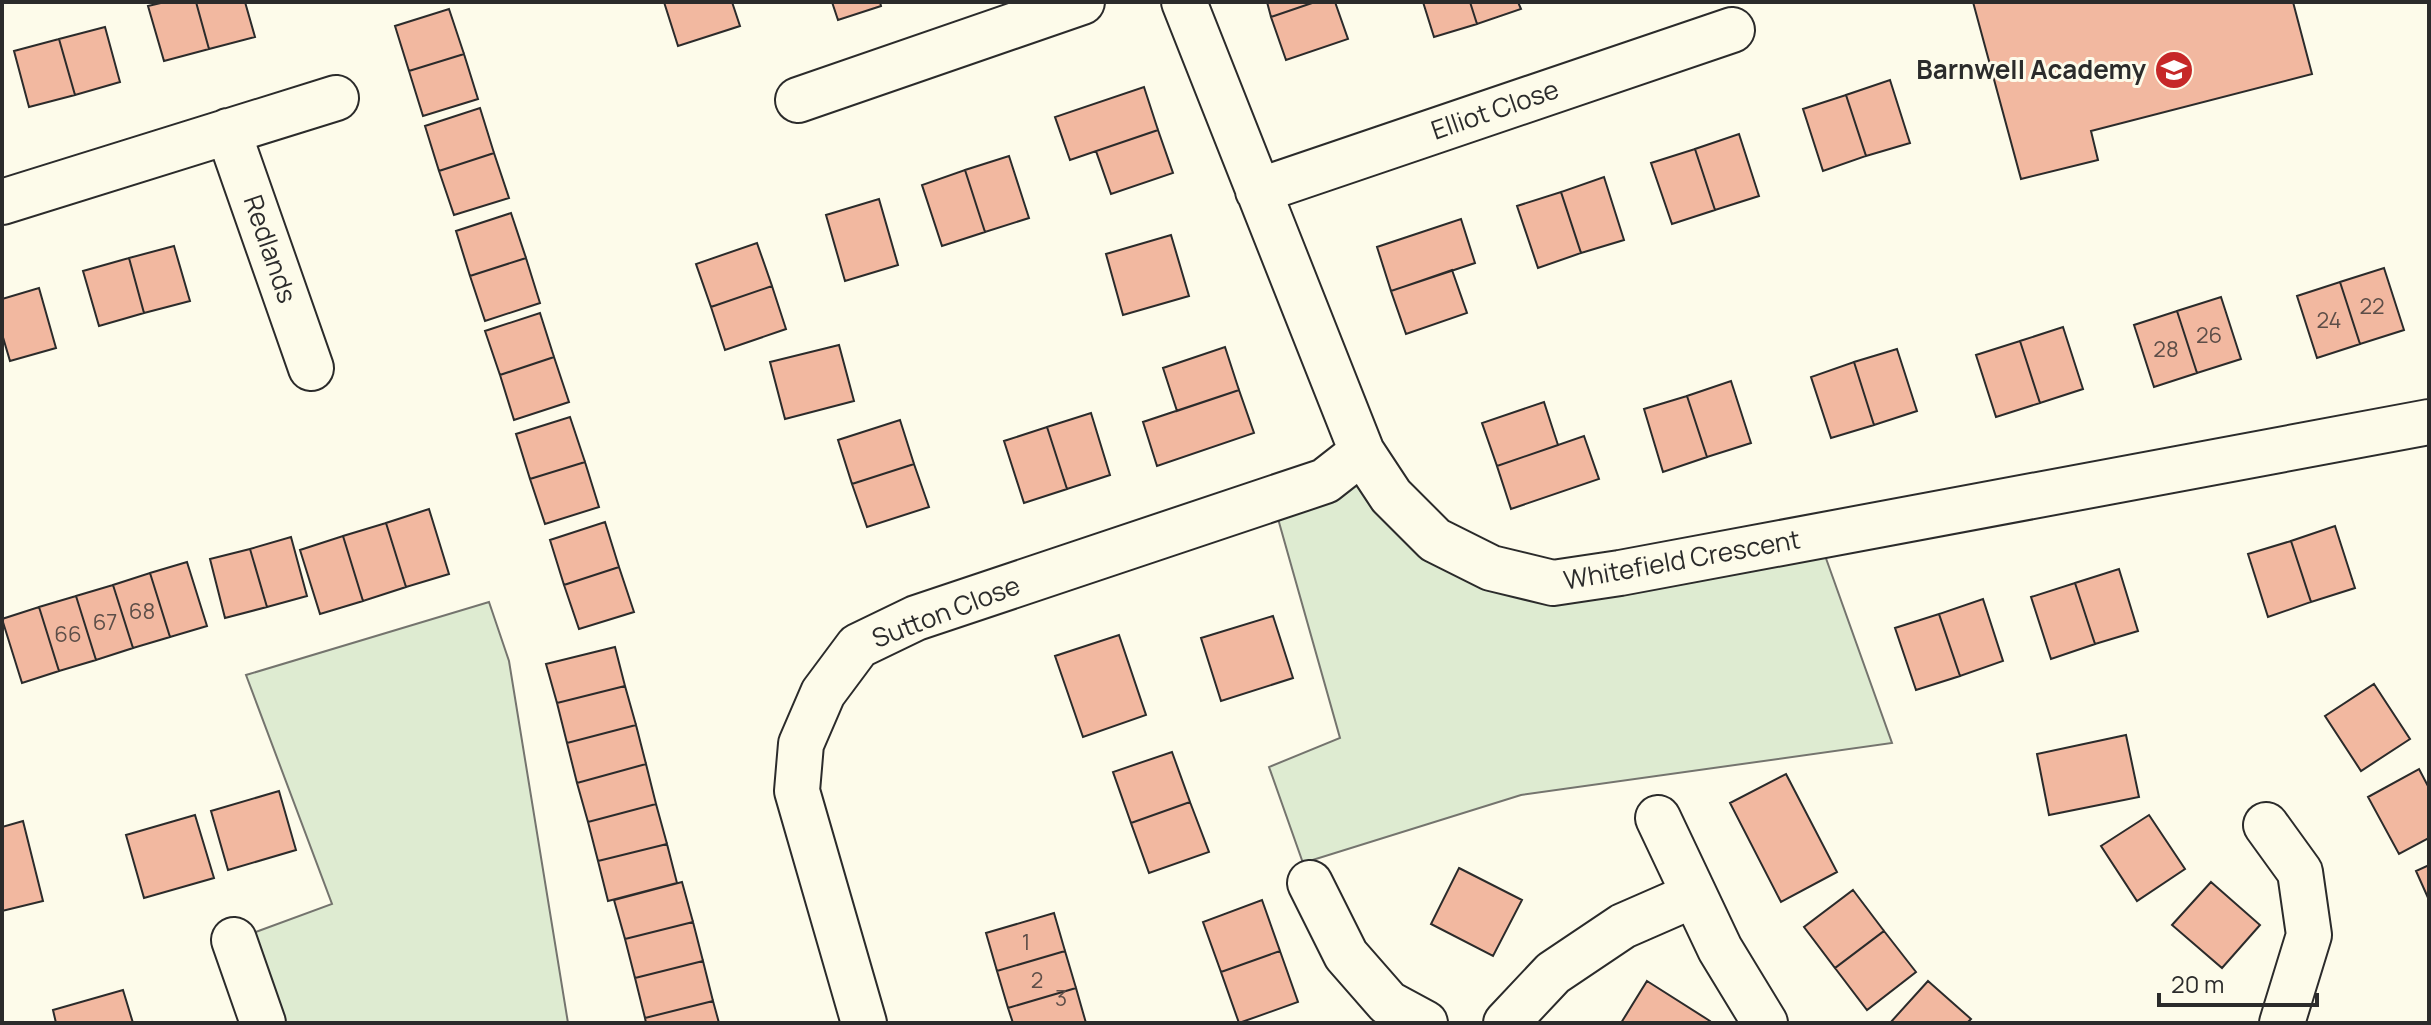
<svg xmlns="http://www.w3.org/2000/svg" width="2431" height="1025" font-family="Manrope,sans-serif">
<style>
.green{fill:#deebd1;stroke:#74746e;stroke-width:2}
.building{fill:#f2b8a0;stroke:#2b2b2b;stroke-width:2}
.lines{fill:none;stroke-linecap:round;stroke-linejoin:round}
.minor-casing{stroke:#2b2b2b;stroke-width:48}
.minor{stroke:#fdfbea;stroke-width:44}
.labels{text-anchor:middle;stroke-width:6;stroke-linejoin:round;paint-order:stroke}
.number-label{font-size:22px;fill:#5d4e48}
.poi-label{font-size:26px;font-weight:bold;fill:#2b2b2b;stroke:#fdfbea;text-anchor:end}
.street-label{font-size:26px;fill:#2b2b2b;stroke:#fdfbea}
</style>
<rect width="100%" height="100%" fill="#fdfbea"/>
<path class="green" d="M 1362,452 L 1491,568 L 1818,536 L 1892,743 L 1521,795 L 1303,863 L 1269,767 L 1340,738 L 1273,501 Z
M 489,602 L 509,661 L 568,1023 L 263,1023 L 234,940 L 332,904 L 246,675 Z"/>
<path class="building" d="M 165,2 L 196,2 L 209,49 L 164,61 L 148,6 Z
M 196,2 L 245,2 L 255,37 L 209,49 Z
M 664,2 L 732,2 L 740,26 L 678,46 Z
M 832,2 L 880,2 L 881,6 L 838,20 Z
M 1267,2 L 1315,2 L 1271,17 Z
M 1315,2 L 1335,2 L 1348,39 L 1286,60 L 1271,17 Z
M 1423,2 L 1470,2 L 1477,24 L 1434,37 Z
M 1470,2 L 1518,2 L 1521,9 L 1477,24 Z
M 1973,2 L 2293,2 L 2312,74 L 2091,131 L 2098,160 L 2021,179 Z
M 449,9 L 464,54 L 409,71 L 395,26 Z
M 105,27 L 120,82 L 75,95 L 59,39 Z
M 59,39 L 75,95 L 29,107 L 14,51 Z
M 464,54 L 478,99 L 423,116 L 409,71 Z
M 1890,80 L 1910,143 L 1866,156 L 1846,95 Z
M 1144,87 L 1158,130 L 1070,160 L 1055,117 Z
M 1846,95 L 1866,156 L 1823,171 L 1803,109 Z
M 480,108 L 494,153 L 439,171 L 425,126 Z
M 1158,130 L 1173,173 L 1111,194 L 1096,151 Z
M 1739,134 L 1759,196 L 1715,210 L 1695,149 Z
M 1695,149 L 1715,210 L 1672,224 L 1651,163 Z
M 494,153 L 509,198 L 454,215 L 439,171 Z
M 1009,156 L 1029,218 L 985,232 L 965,170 Z
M 965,170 L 985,232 L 942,246 L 922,185 Z
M 1604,177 L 1624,240 L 1581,253 L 1561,192 Z
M 1561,192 L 1581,253 L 1538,268 L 1517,206 Z
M 879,199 L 898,265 L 845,281 L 826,215 Z
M 511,213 L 526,258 L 470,276 L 456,231 Z
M 1461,219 L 1475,263 L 1391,291 L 1377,247 Z
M 1171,235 L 1189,296 L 1123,315 L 1106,254 Z
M 757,243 L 772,286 L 711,307 L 696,264 Z
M 174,246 L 190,301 L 144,313 L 129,258 Z
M 129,258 L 144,313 L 99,326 L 83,271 Z
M 526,258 L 540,303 L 485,321 L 470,276 Z
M 2384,268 L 2404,330 L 2360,344 L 2340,282 Z
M 1452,270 L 1467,313 L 1406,334 L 1391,291 Z
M 2340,282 L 2360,344 L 2317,358 L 2297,296 Z
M 772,286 L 786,329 L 725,350 L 711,307 Z
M 39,288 L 56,348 L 10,361 L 2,334 L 2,299 Z
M 2221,297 L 2241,359 L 2197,373 L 2177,311 Z
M 2177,311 L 2197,373 L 2154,387 L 2134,325 Z
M 540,313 L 554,357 L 500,375 L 485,331 Z
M 2063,327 L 2083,389 L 2040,403 L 2020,341 Z
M 2020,341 L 2040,403 L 1996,417 L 1976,355 Z
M 839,345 L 854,401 L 785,419 L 770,362 Z
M 1225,347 L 1239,390 L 1177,411 L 1163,368 Z
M 1897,349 L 1917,411 L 1874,425 L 1854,362 Z
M 554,357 L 569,402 L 514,420 L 500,375 Z
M 1854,362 L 1874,425 L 1831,438 L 1811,377 Z
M 1731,381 L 1751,443 L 1707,457 L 1687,396 Z
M 1239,390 L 1254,433 L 1157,466 L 1143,422 Z
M 1687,396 L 1707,457 L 1663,472 L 1644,409 Z
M 1544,402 L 1558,445 L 1497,466 L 1482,423 Z
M 1091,413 L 1110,475 L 1067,489 L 1047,427 Z
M 570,417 L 585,462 L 530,479 L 516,434 Z
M 900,420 L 914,464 L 852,484 L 838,440 Z
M 1047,427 L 1067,489 L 1024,503 L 1004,441 Z
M 1584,436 L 1599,479 L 1511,509 L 1497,466 Z
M 585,462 L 599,507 L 545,524 L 530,479 Z
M 914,464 L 929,507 L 867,527 L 852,484 Z
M 429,509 L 449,574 L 406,587 L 386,523 Z
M 605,522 L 619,567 L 564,585 L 550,540 Z
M 386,523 L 406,587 L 363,601 L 343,536 Z
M 2335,526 L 2355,588 L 2311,602 L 2291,541 Z
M 343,536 L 363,601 L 320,614 L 300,550 Z
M 291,537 L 307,596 L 267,607 L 250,549 Z
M 2291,541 L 2311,602 L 2268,617 L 2248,554 Z
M 250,549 L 267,607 L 225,618 L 210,559 Z
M 187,562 L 207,626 L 170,637 L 150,573 Z
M 619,567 L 634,612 L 579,629 L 564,585 Z
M 2119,569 L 2138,631 L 2095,644 L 2075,583 Z
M 150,573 L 170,637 L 133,648 L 113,585 Z
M 2075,583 L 2095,644 L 2051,659 L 2031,597 Z
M 113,585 L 133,648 L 96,660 L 76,596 Z
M 76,596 L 96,660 L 59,671 L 39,607 Z
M 1983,599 L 2003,661 L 1960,676 L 1939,614 Z
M 39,607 L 59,671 L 22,683 L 2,619 Z
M 1939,614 L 1960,676 L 1916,690 L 1895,628 Z
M 1273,616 L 1293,678 L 1221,701 L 1201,638 Z
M 1119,635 L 1146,715 L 1083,737 L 1055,656 Z
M 615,647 L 625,686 L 557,703 L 546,664 Z
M 2374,684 L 2410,739 L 2361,771 L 2325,716 Z
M 625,686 L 636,725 L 567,743 L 557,703 Z
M 636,725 L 646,764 L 577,783 L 567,743 Z
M 2126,735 L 2139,797 L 2049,815 L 2037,754 Z
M 1172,752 L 1190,802 L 1131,823 L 1113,772 Z
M 646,764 L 656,804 L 588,822 L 577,783 Z
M 2419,769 L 2429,788 L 2429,838 L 2399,854 L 2368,797 Z
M 1786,774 L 1837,872 L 1781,902 L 1730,803 Z
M 279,791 L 296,850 L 228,870 L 211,811 Z
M 1190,802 L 1209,852 L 1149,873 L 1131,823 Z
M 656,804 L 667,844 L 598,861 L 588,822 Z
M 195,815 L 214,878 L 144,898 L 126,835 Z
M 2149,815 L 2185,869 L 2137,901 L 2101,846 Z
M 23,821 L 43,901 L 2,911 L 2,827 Z
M 667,844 L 677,883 L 608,901 L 598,861 Z
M 2429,865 L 2429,900 L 2416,871 Z
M 1459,868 L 1522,900 L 1493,956 L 1431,924 Z
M 682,882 L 693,922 L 625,939 L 614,900 Z
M 2211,882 L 2260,925 L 2222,968 L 2172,925 Z
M 1853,890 L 1884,931 L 1835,968 L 1804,927 Z
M 1262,900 L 1280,951 L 1221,972 L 1203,922 Z
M 1054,913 L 1065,951 L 997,971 L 986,933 Z
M 693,922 L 703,961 L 635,978 L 625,939 Z
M 1884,931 L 1916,972 L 1867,1010 L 1835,968 Z
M 1065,951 L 1076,988 L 1008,1008 L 997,971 Z
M 1280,951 L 1298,1002 L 1239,1023 L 1221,972 Z
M 703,961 L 713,1001 L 645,1018 L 635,978 Z
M 1647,981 L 1710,1021 L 1709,1023 L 1621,1023 Z
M 1928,981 L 1971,1019 L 1967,1023 L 1890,1023 Z
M 1076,988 L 1086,1023 L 1013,1023 L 1008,1008 Z
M 123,990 L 133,1023 L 56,1023 L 53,1010 Z
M 713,1001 L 719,1023 L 646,1023 L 645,1018 Z"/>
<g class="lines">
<g class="minor-casing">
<path id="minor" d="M 1184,2 L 1362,452 L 1391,496 L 1435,540 L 1491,568 L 1553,583 L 1620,573 L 2429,422
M 798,100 L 1082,2
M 228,131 L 311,368
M 1258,191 L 1732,30
M 2,202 L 336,98
M 1658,818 L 1720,949 L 1765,1023
M 2266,825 L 2300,872 L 2309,935 L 2282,1023
M 1310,883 L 1346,955 L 1388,1003 L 1425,1023
M 234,940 L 263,1023
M 864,1023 L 797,791 L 801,744 L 823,693 L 858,646 L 916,618 L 1325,481 L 1362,452
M 1506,1023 L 1553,973 L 1623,926 L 1694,895"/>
</g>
<use href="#minor" class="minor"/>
</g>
<defs>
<g id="school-disc" transform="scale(2)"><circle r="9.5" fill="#c62828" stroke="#fdfbea"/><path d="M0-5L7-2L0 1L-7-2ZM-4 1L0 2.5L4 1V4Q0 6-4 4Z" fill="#fff"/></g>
</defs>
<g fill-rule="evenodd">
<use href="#school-disc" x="2174" y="70"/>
</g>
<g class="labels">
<g class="number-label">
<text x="2372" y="314">22</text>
<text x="2329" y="328">24</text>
<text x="2209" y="343">26</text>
<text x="2166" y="357">28</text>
<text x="142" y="619">68</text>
<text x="105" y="630">67</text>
<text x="68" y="642">66</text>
<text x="1026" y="950">1</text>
<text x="1037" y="988">2</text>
<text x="1061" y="1006">3</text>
</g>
<g class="poi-label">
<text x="2146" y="79">Barnwell Academy</text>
</g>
<g class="street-label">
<text transform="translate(1495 110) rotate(-19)" y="9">Elliot Close</text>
<text transform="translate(270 249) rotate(71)" y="9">Redlands</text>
<text transform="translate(1682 560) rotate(-10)" y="9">Whitefield Crescent</text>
<text transform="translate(946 612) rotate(-21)" y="9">Sutton Close</text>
</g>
</g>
<rect width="2431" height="1025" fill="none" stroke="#2b2b2b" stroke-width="8"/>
<path d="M2159 993v12h158v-12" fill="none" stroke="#2b2b2b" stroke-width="4"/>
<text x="2171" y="993" font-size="24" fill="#2b2b2b" stroke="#fdfbea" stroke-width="6" paint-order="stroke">20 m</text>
</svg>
